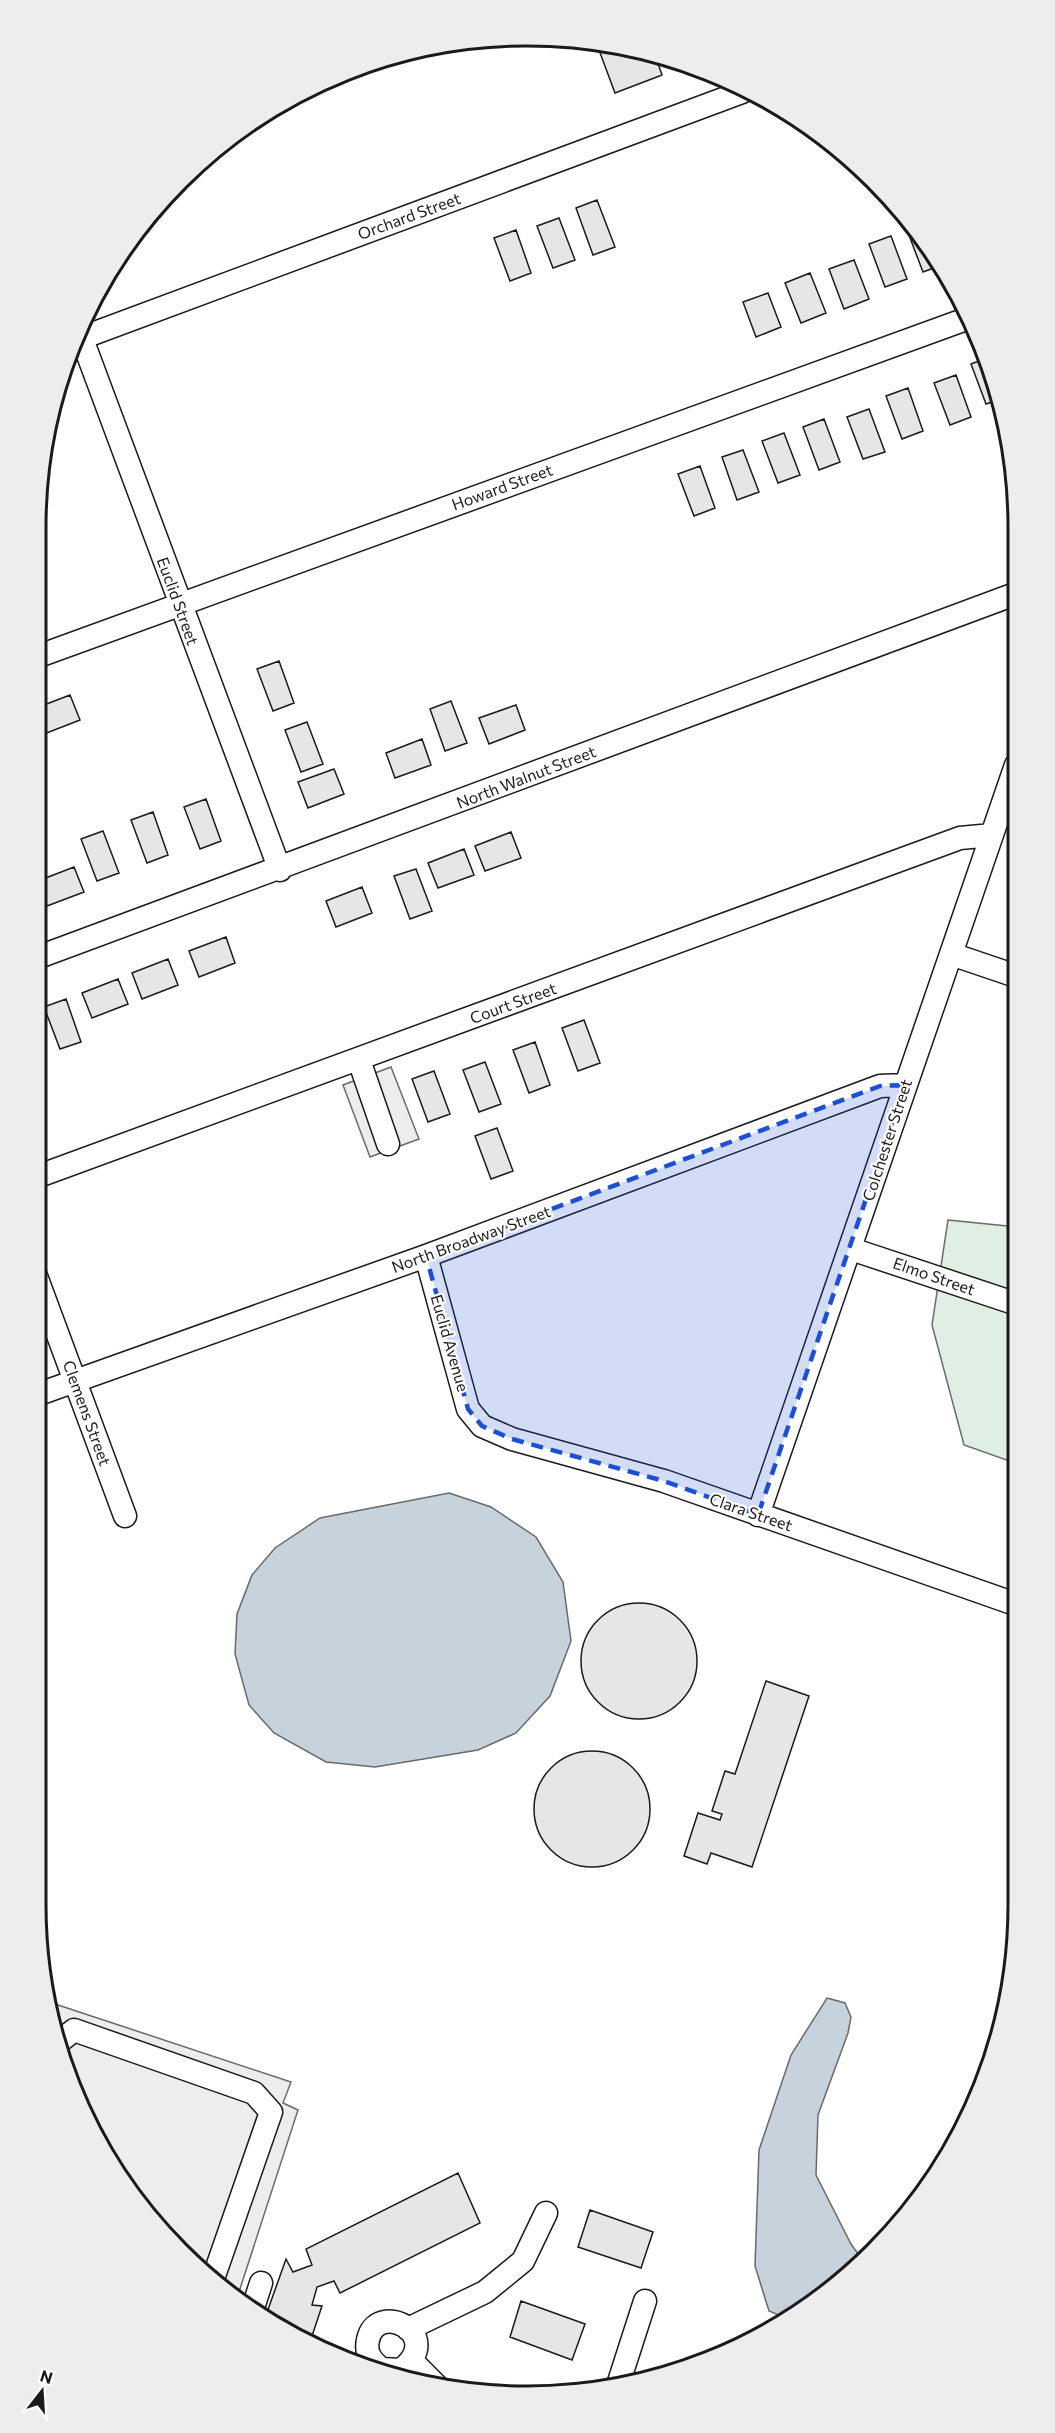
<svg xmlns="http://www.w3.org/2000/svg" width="1055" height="2433" font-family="Commissioner,sans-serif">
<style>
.green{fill:#e0efe3;stroke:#6a6a6a;stroke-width:1.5}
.parking{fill:#ededed;stroke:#6a6a6a;stroke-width:1.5}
.water{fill:#c6d2dc;stroke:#6a6a6a;stroke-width:1.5}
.building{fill:#e6e6e6;stroke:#1a1a1a;stroke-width:1.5}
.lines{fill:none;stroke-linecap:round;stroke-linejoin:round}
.minor-casing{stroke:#1a1a1a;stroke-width:25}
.minor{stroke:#fff;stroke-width:22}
.marked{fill:#1d4ed8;fill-opacity:0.2;stroke:#1d4ed8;stroke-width:4.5;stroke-dasharray:12 8;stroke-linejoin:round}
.labels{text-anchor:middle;stroke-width:4.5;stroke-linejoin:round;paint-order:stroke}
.street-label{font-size:16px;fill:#1a1a1a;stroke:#fff}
.rim{fill:none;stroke:#1a1a1a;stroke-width:3}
</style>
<rect width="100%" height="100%" fill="#fff"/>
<path class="green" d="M 948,1220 L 1017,1227 L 1018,1464 L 964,1445 L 932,1325 Z"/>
<path class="parking" d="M 391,1067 L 419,1139 L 370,1157 L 343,1085 Z
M 52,2003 L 291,2082 L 283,2103 L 298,2110 L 238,2295 L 158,2229 L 102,2151 L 62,2064 Z"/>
<path class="water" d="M 449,1493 L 491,1507 L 536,1537 L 563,1582 L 571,1641 L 550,1696 L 516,1733 L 478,1750 L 375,1767 L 326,1762 L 274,1733 L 249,1705 L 235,1654 L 237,1614 L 252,1575 L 275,1548 L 320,1518 Z
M 827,1998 L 845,2003 L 851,2017 L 848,2033 L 818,2115 L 816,2175 L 851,2244 L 862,2259 L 788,2319 L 769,2311 L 755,2266 L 759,2150 L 791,2055 Z"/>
<path class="building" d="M 612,45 L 624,48 L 627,54 L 637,51 L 655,55 L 662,75 L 615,93 L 599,50 Z
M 597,200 L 615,247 L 593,255 L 576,208 Z
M 559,218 L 575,260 L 553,268 L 537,226 Z
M 916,227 L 939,266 L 923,272 L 907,230 Z
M 516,230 L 531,273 L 510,281 L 494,238 Z
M 891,236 L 907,279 L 885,287 L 869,244 Z
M 854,260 L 869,299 L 844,309 L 829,269 Z
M 810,273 L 826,313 L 801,323 L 785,283 Z
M 768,293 L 781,327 L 756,337 L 743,302 Z
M 987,358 L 998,400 L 986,404 L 971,364 Z
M 956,375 L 971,417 L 950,425 L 934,383 Z
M 908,388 L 923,431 L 902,439 L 886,396 Z
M 869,409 L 885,452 L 863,459 L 847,417 Z
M 824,419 L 840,462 L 819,470 L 803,427 Z
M 784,433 L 800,475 L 778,483 L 762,441 Z
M 743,450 L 759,492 L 737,500 L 722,457 Z
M 700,466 L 715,508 L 694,516 L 678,474 Z
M 279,661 L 294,703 L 273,711 L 257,669 Z
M 70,695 L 80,720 L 44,734 L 36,708 Z
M 451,701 L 467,743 L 445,751 L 430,709 Z
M 516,705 L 525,730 L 489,744 L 479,718 Z
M 307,722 L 323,764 L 301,772 L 285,730 Z
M 422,739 L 431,765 L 395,778 L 386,753 Z
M 334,769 L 344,794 L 308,808 L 298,782 Z
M 206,799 L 221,841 L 200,849 L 184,807 Z
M 153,812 L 168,855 L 147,863 L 131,820 Z
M 103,831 L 119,873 L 97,881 L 81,839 Z
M 511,832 L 521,858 L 485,871 L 475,846 Z
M 464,849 L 474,875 L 438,888 L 428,863 Z
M 74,867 L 84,892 L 47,906 L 38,881 Z
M 416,869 L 432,911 L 410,919 L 394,876 Z
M 362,887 L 372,913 L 336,927 L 326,901 Z
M 226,937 L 235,963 L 199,977 L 189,951 Z
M 168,959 L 178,985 L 142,999 L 132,973 Z
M 118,979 L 128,1004 L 92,1018 L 82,993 Z
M 66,999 L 81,1042 L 60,1049 L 44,1007 Z
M 584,1020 L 600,1063 L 578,1071 L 562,1028 Z
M 535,1042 L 550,1085 L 529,1093 L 513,1050 Z
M 485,1062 L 501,1104 L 479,1112 L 463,1070 Z
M 434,1071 L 450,1114 L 428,1122 L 412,1079 Z
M 497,1128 L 513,1171 L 491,1179 L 475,1136 Z
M581 1661a58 58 0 1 1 116 0a58 58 0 1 1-116 0Z
M 766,1681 L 809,1696 L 752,1867 L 711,1853 L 707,1864 L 684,1856 L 698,1813 L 720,1820 L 722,1814 L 712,1811 L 725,1771 L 735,1774 Z
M534 1809a58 58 0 1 1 116 0a58 58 0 1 1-116 0Z
M 458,2173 L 480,2223 L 340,2293 L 334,2281 L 317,2287 L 312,2305 L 322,2306 L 310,2342 L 282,2331 L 265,2318 L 286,2259 L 293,2272 L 312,2265 L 306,2249 Z
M 590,2210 L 653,2232 L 641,2268 L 578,2247 Z
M 521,2301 L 585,2324 L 572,2360 L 510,2337 Z"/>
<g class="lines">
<g class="minor-casing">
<path id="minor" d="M 79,331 L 280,870
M 76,340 L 742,92
M 36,657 L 969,318
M 951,954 L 1016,976
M 36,958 L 1015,594
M 359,1060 L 388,1144
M 36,1177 L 960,838 L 992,835
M 851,1249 L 1017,1304
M 426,1256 L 468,1409 L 482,1426 L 512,1439 L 664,1481 L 1018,1605
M 36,1276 L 125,1516
M 36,1395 L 426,1256 L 880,1086 L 905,1085
M 758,1515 L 1016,765
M 59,2042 L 74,2030 L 254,2093 L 271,2112 L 214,2276
M 253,2308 L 261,2283
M 408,2329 L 485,2292 L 523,2261 L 546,2213
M 412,2361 L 439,2388
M 380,2368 C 371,2360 365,2353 368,2340 C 376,2299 447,2334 401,2370 L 382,2369
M 617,2388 L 645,2301"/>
</g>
<use href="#minor" class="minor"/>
</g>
<path class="marked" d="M 905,1085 L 758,1515 L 664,1481 L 512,1439 L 482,1426 L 468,1409 L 426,1256 L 880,1086 Z"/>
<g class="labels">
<g class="street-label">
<text transform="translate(409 216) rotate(-20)" y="6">Orchard Street</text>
<text transform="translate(502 487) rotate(-20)" y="6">Howard Street</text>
<text transform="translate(178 601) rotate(70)" y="6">Euclid Street</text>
<text transform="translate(526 777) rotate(-21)" y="6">North Walnut Street</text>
<text transform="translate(513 1003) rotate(-20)" y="6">Court Street</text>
<text transform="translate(887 1140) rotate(-72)" y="6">Colchester Street</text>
<text transform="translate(471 1239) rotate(-20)" y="6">North Broadway Street</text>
<text transform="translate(934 1276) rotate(19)" y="6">Elmo Street</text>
<text transform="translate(450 1343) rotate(74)" y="6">Euclid Avenue</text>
<text transform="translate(87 1413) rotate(70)" y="6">Clemens Street</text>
<text transform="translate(751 1512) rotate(19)" y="6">Clara Street</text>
</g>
</g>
<path d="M0 0H1055V2433H0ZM527 46H527A481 481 0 0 1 1008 527V1905A481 481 0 0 1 527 2386H527A481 481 0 0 1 46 1905V527A481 481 0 0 1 527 46Z" fill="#ededed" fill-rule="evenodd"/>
<path class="rim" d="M527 46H527A481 481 0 0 1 1008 527V1905A481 481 0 0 1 527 2386H527A481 481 0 0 1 46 1905V527A481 481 0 0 1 527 46Z"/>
<g transform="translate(42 2391) rotate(17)" stroke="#ffffff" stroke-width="4.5" paint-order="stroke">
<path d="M0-4.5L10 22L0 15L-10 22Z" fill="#1a1a1a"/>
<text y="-9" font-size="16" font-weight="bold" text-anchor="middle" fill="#1a1a1a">N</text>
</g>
</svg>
